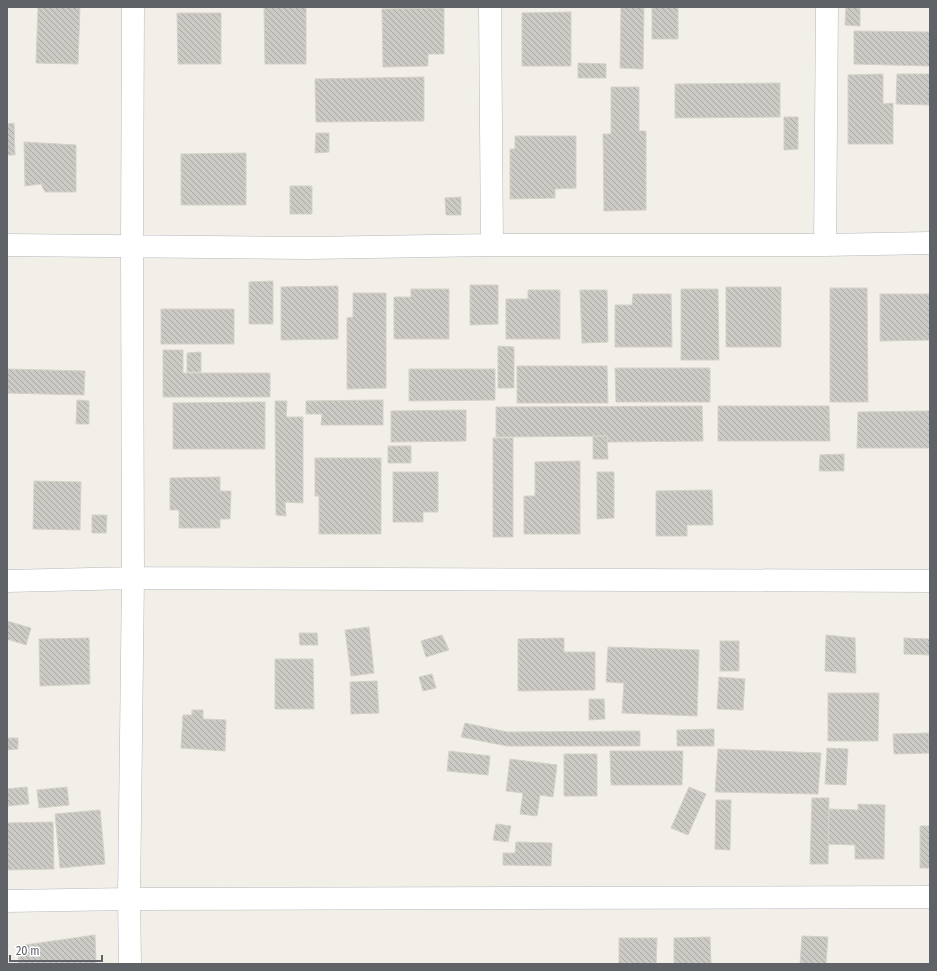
<svg xmlns="http://www.w3.org/2000/svg" width="937" height="971" font-family="'Fira Sans Condensed',sans-serif">
<style>
.building{fill:url(#building-back-hatch);stroke:#d6d1c6}
.lines{fill:none;stroke-linecap:round;stroke-linejoin:round}
.minor-casing{stroke:#b5b8bc;stroke-width:23}
.minor{stroke:#fff;stroke-width:22}
</style>
<defs>
<pattern id="building-back-hatch" width="6" height="6" patternUnits="userSpaceOnUse"><rect width="6" height="6" fill="#cccac5"/><path d="M-1 5l2 2M0 0l6 6M5-1l2 2" fill="none" stroke="#a9a8a4"/></pattern>
</defs>
<rect width="100%" height="100%" fill="#f1efe8"/>
<path class="building" d="M 38,7 L 80,7 L 78,64 L 36,63 Z
M 264,7 L 306,7 L 306,64 L 265,64 Z
M 621,7 L 644,7 L 643,69 L 620,68 Z
M 652,7 L 678,7 L 678,39 L 652,39 Z
M 846,7 L 860,7 L 860,26 L 845,25 Z
M 444,8 L 444,54 L 428,54 L 428,66 L 383,67 L 382,9 Z
M 571,12 L 571,66 L 522,66 L 522,13 Z
M 177,13 L 221,13 L 221,64 L 178,64 Z
M 854,31 L 930,32 L 930,66 L 854,64 Z
M 578,63 L 606,64 L 606,78 L 578,78 Z
M 883,74 L 883,104 L 893,103 L 893,144 L 848,144 L 848,75 Z
M 897,74 L 930,74 L 930,105 L 896,104 Z
M 424,77 L 424,121 L 316,122 L 315,79 Z
M 780,83 L 780,117 L 675,118 L 675,84 Z
M 611,87 L 639,87 L 639,131 L 646,131 L 646,210 L 604,211 L 603,134 L 611,134 Z
M 784,117 L 798,117 L 798,149 L 784,150 Z
M 14,123 L 15,155 L 7,155 L 7,124 Z
M 316,133 L 329,133 L 329,152 L 315,153 Z
M 515,136 L 576,136 L 576,188 L 555,189 L 555,198 L 510,199 L 510,149 L 515,149 Z
M 24,142 L 76,145 L 76,192 L 45,192 L 41,184 L 25,186 Z
M 246,153 L 246,205 L 181,205 L 181,154 Z
M 290,186 L 312,186 L 312,214 L 290,214 Z
M 461,197 L 461,215 L 446,215 L 445,198 Z
M 273,281 L 273,324 L 249,324 L 249,282 Z
M 470,285 L 498,285 L 498,324 L 470,325 Z
M 338,286 L 338,339 L 281,340 L 281,287 Z
M 726,287 L 781,287 L 781,347 L 726,347 Z
M 830,288 L 867,288 L 868,402 L 830,402 Z
M 411,289 L 449,289 L 449,339 L 394,339 L 394,297 L 411,297 Z
M 681,289 L 718,289 L 719,360 L 681,360 Z
M 528,290 L 560,290 L 560,339 L 506,339 L 506,299 L 528,299 Z
M 580,290 L 607,290 L 608,342 L 582,343 Z
M 353,293 L 386,293 L 386,388 L 347,389 L 347,318 L 353,317 Z
M 633,294 L 671,294 L 672,347 L 615,347 L 615,305 L 632,305 Z
M 880,294 L 930,294 L 930,340 L 880,341 Z
M 161,309 L 234,309 L 234,344 L 161,344 Z
M 498,346 L 514,347 L 514,388 L 498,388 Z
M 163,350 L 183,350 L 183,373 L 270,373 L 270,397 L 163,397 Z
M 201,352 L 201,372 L 187,372 L 187,353 Z
M 517,366 L 607,366 L 608,403 L 517,403 Z
M 615,368 L 710,368 L 710,402 L 616,402 Z
M 7,369 L 85,371 L 84,395 L 7,393 Z
M 409,369 L 495,369 L 495,400 L 409,401 Z
M 77,400 L 89,401 L 89,424 L 76,424 Z
M 383,400 L 383,425 L 321,425 L 322,414 L 306,414 L 306,401 Z
M 275,401 L 287,401 L 286,417 L 303,417 L 303,503 L 285,502 L 286,516 L 276,515 Z
M 265,402 L 265,449 L 173,449 L 173,403 Z
M 702,406 L 703,441 L 608,442 L 607,436 L 496,437 L 496,407 Z
M 718,406 L 829,406 L 830,441 L 718,441 Z
M 466,410 L 466,441 L 391,442 L 391,411 Z
M 930,411 L 930,448 L 857,448 L 858,412 Z
M 593,436 L 607,436 L 608,459 L 593,459 Z
M 493,438 L 513,438 L 513,537 L 493,537 Z
M 388,446 L 411,446 L 411,463 L 388,463 Z
M 844,454 L 844,471 L 819,471 L 820,455 Z
M 315,458 L 381,458 L 381,534 L 319,534 L 319,496 L 315,496 Z
M 580,461 L 580,534 L 524,534 L 524,496 L 535,496 L 535,462 Z
M 393,472 L 438,472 L 438,512 L 423,512 L 423,522 L 393,522 Z
M 597,472 L 614,472 L 614,518 L 597,519 Z
M 220,477 L 220,491 L 231,491 L 230,519 L 220,519 L 220,528 L 179,528 L 179,510 L 170,510 L 170,478 Z
M 34,481 L 81,482 L 80,530 L 33,529 Z
M 712,490 L 713,525 L 687,525 L 687,536 L 656,536 L 656,491 Z
M 92,515 L 107,515 L 106,533 L 92,533 Z
M 7,621 L 31,628 L 26,645 L 7,639 Z
M 369,627 L 374,673 L 351,676 L 345,630 Z
M 299,633 L 317,633 L 318,645 L 300,645 Z
M 442,635 L 449,650 L 426,657 L 421,641 Z
M 826,635 L 855,638 L 856,673 L 825,671 Z
M 89,638 L 90,684 L 40,686 L 39,639 Z
M 564,638 L 564,652 L 595,652 L 595,690 L 518,691 L 518,639 Z
M 904,638 L 930,639 L 930,655 L 904,654 Z
M 720,641 L 739,641 L 739,671 L 720,671 Z
M 608,647 L 699,650 L 697,716 L 622,713 L 624,683 L 606,682 Z
M 275,659 L 313,659 L 314,709 L 275,709 Z
M 432,674 L 436,688 L 423,691 L 419,677 Z
M 719,677 L 745,679 L 743,710 L 717,709 Z
M 377,681 L 379,713 L 351,714 L 350,682 Z
M 828,693 L 879,693 L 878,741 L 828,741 Z
M 589,699 L 604,699 L 605,719 L 589,720 Z
M 192,710 L 203,710 L 203,719 L 226,720 L 225,751 L 181,748 L 183,715 L 192,715 Z
M 465,723 L 507,732 L 640,731 L 640,746 L 507,746 L 461,737 Z
M 714,729 L 714,746 L 677,746 L 677,730 Z
M 929,733 L 929,753 L 894,754 L 893,734 Z
M 7,738 L 18,738 L 18,749 L 7,750 Z
M 827,748 L 848,749 L 846,785 L 825,784 Z
M 718,749 L 821,753 L 818,794 L 715,792 Z
M 449,751 L 490,756 L 488,775 L 447,771 Z
M 610,751 L 683,751 L 682,785 L 611,785 Z
M 564,754 L 597,754 L 597,796 L 564,796 Z
M 510,759 L 557,765 L 553,797 L 540,795 L 537,816 L 520,814 L 523,793 L 506,791 Z
M 27,787 L 29,804 L 7,806 L 7,789 Z
M 67,787 L 69,805 L 39,808 L 37,790 Z
M 689,787 L 706,794 L 688,835 L 671,828 Z
M 812,798 L 829,798 L 828,864 L 810,864 Z
M 716,800 L 731,800 L 730,850 L 715,849 Z
M 858,804 L 885,805 L 884,859 L 855,859 L 855,845 L 828,844 L 829,809 L 858,810 Z
M 100,810 L 105,864 L 60,868 L 55,814 Z
M 53,822 L 54,869 L 7,870 L 7,823 Z
M 496,824 L 511,826 L 508,842 L 493,840 Z
M 920,826 L 930,826 L 930,868 L 920,868 Z
M 516,842 L 552,843 L 551,866 L 503,865 L 503,853 L 515,853 Z
M 95,935 L 96,964 L 19,964 L 18,946 Z
M 802,936 L 828,937 L 826,964 L 800,964 Z
M 710,937 L 711,964 L 674,964 L 674,938 Z
M 619,938 L 657,938 L 656,964 L 619,964 Z"/>
<g class="lines">
<g class="minor-casing">
<path id="minor" d="M 490,7 L 492,245
M 7,245 L 309,248 L 492,245 L 825,245 L 930,243
M 825,245 L 827,7
M 7,581 L 133,578 L 930,581
M 7,901 L 129,899 L 930,897
M 130,964 L 129,899 L 133,578 L 132,246 L 133,7"/>
</g>
<use href="#minor" class="minor"/>
</g>
<rect width="937" height="971" fill="none" stroke="#5f6368" stroke-width="16"/>
<path d="M10 955v6h92v-6" fill="none" stroke="#5f6368" stroke-width="2"/>
<text x="16" y="955" font-size="12" fill="#5f6368" stroke="#ffffff" stroke-width="3" paint-order="stroke">20 m</text>
</svg>
